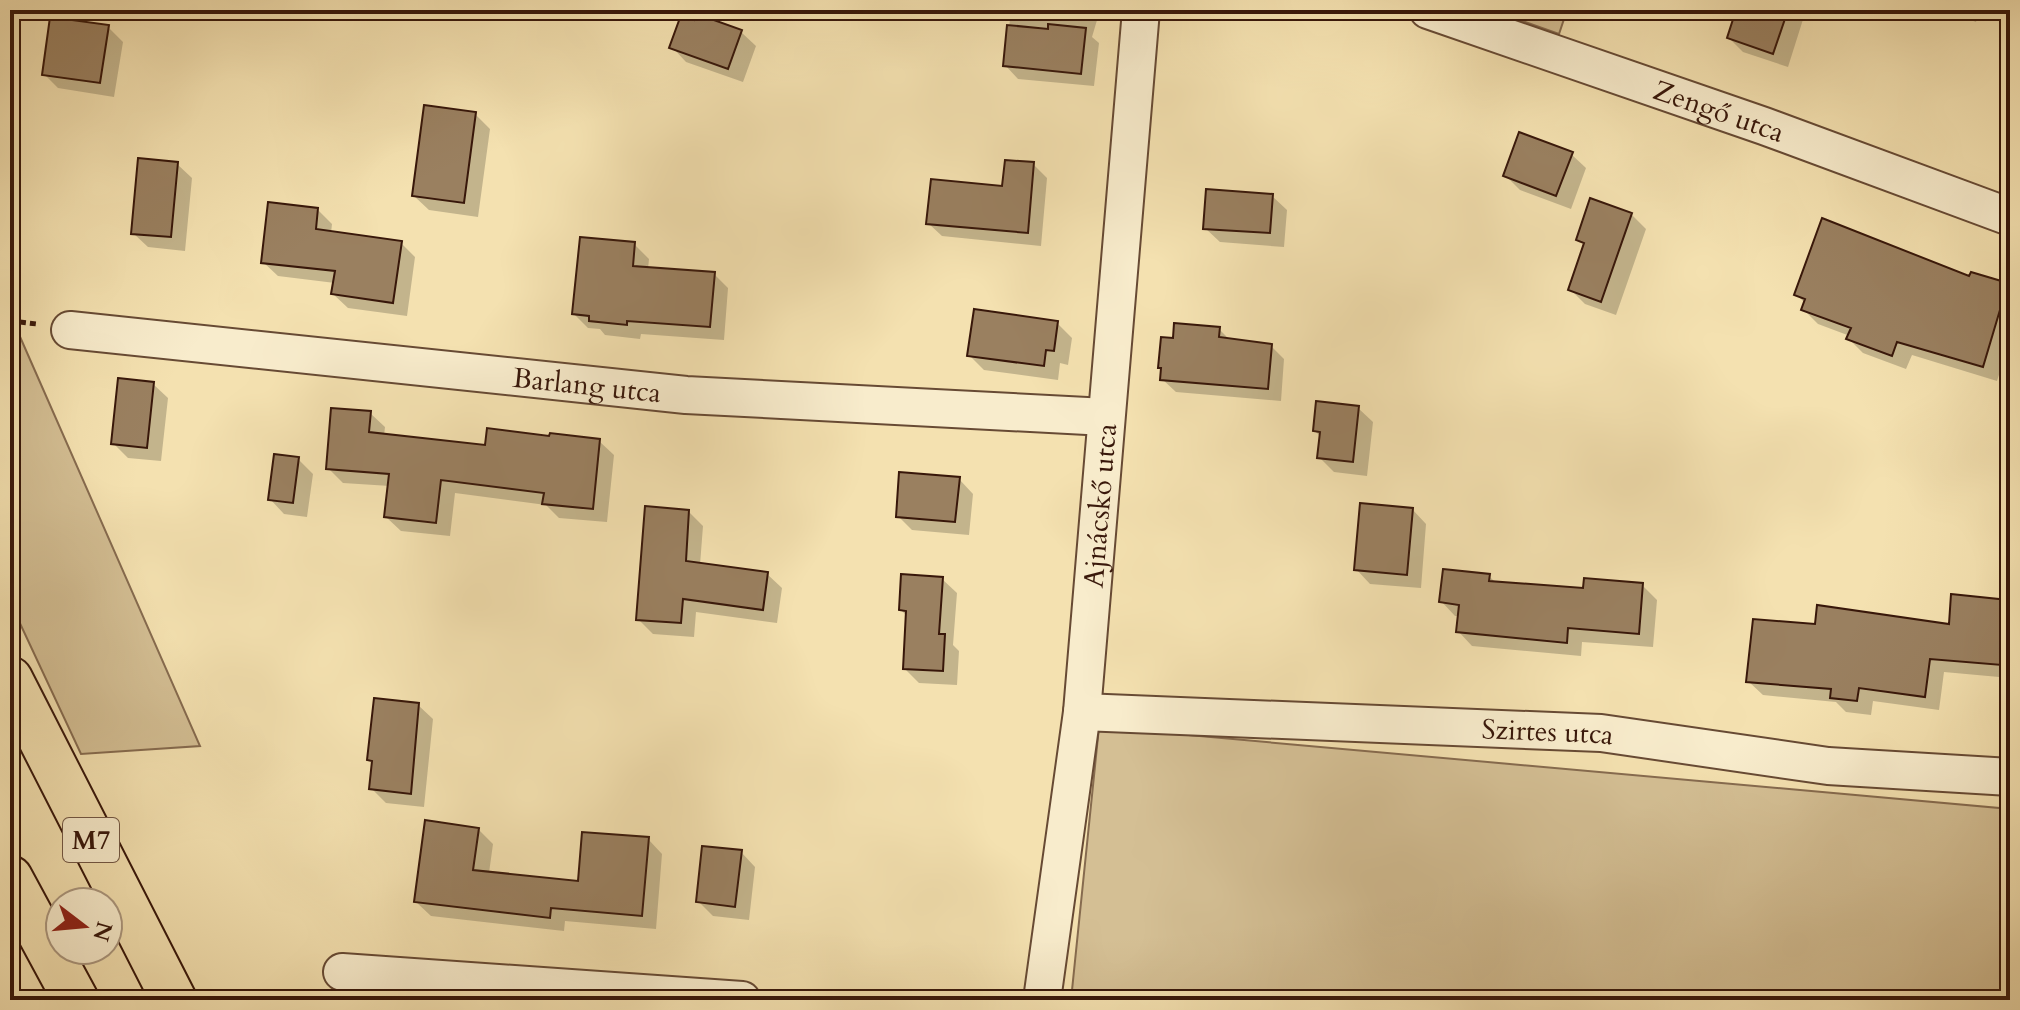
<svg xmlns="http://www.w3.org/2000/svg" width="2020" height="1010" font-family="Cardo,serif">
<style>
.green{fill:#d4bf94;stroke:#866b4f;stroke-width:2}
.shadow{fill:#0003}
.building{fill:#9a8060;stroke:#38170a;stroke-width:2}
.lines{fill:none;stroke-linecap:round;stroke-linejoin:round}
.street-casing{stroke:#674a34;stroke-width:40}
.highway-casing{stroke:#38170a;stroke-width:48}
.path{stroke:#38170a;stroke-width:5;stroke-dasharray:6 4;stroke-linecap:butt}
.street{stroke:#f8eccc;stroke-width:36}
.highway{stroke:#f4e1b0;stroke-width:44}
.labels{text-anchor:middle;stroke-width:6;stroke-linejoin:round;paint-order:stroke}
.shield{fill:#f8eccc;stroke:#725744;stroke-width:2}
.shield-label{font-size:26px;font-weight:bold;fill:#38170a}
.street-label{font-size:28px;fill:#38170a;stroke:#f8eccc}
</style>
<rect width="100%" height="100%" fill="#f4e1b0"/>
<filter id="stains"><feTurbulence type="fractalNoise" baseFrequency=".0025" numOctaves="4"/><feColorMatrix values="0 0 0 0 .2 0 0 0 0 .09 0 0 0 0 .02 0 0 0 .5 -.17"/></filter>
<radialGradient id="worn" r=".72"><stop offset=".6" stop-color="#630" stop-opacity="0"/><stop offset="1" stop-color="#630" stop-opacity=".3"/></radialGradient>
<path class="green" d="M 1491,10 L 1567,10 L 1559,34 Z
M 10,314 L 200,746 L 81,754 L 10,602 Z
M 1099,727 L 2010,809 L 2010,1000 L 1071,1000 Z"/>
<path class="shadow" d="M 1011,10 L 1100,10 L 1092,37 L 1099,43 L 1094,86 L 1018,79 L 1005,65 Z
M 1738,10 L 1806,10 L 1788,67 L 1743,52 L 1729,38 Z
M 1944,10 L 1980,10 L 1976,22 Z
M 698,16 L 741,32 L 756,46 L 743,82 L 686,62 L 672,47 L 696,22 Z
M 108,27 L 123,42 L 114,97 L 58,88 L 44,74 Z
M 475,114 L 490,129 L 478,217 L 429,210 L 414,196 Z
M 1571,154 L 1586,168 L 1571,209 L 1520,190 L 1505,175 Z
M 177,164 L 192,178 L 185,251 L 148,247 L 133,233 Z
M 1033,164 L 1047,178 L 1041,246 L 942,236 L 928,223 L 1004,188 Z
M 1272,196 L 1287,210 L 1284,247 L 1220,242 L 1205,228 Z
M 317,209 L 332,224 L 331,233 L 401,243 L 415,257 L 407,316 L 348,308 L 333,294 L 335,283 L 278,276 L 263,262 Z
M 1631,214 L 1646,229 L 1616,315 L 1585,304 L 1571,290 L 1585,246 L 1578,239 Z
M 634,244 L 649,259 L 648,269 L 714,274 L 728,288 L 724,340 L 641,334 L 640,339 L 605,335 L 600,329 L 588,328 L 574,314 Z
M 1971,279 L 2007,285 L 2010,288 L 2010,361 L 2004,359 L 1997,381 L 1912,355 L 1906,369 L 1863,353 L 1849,339 L 1850,336 L 1818,324 L 1804,310 L 1806,304 L 1796,294 Z
M 1057,323 L 1072,338 L 1068,365 L 1060,363 L 1058,380 L 984,370 L 969,355 Z
M 1219,329 L 1231,341 L 1271,346 L 1284,359 L 1281,401 L 1176,392 L 1162,379 L 1163,370 L 1160,367 L 1175,340 Z
M 153,384 L 168,398 L 161,461 L 128,458 L 113,443 Z
M 1358,408 L 1373,422 L 1367,476 L 1334,472 L 1319,457 L 1321,437 L 1315,431 Z
M 370,413 L 385,427 L 384,436 L 486,447 L 599,441 L 614,455 L 607,522 L 559,518 L 546,505 L 455,493 L 450,536 L 401,531 L 386,517 L 390,486 L 343,483 L 328,468 Z
M 298,459 L 313,474 L 307,517 L 284,514 L 270,499 Z
M 959,479 L 973,494 L 969,535 L 912,530 L 898,516 Z
M 1412,509 L 1426,524 L 1421,588 L 1370,584 L 1356,569 Z
M 689,512 L 703,526 L 700,565 L 767,574 L 782,588 L 777,623 L 696,612 L 694,637 L 653,634 L 638,619 Z
M 1489,576 L 1496,583 L 1585,590 L 1642,585 L 1657,600 L 1653,647 L 1582,642 L 1581,656 L 1472,646 L 1458,631 L 1460,616 L 1455,616 L 1441,601 Z
M 942,579 L 957,593 L 953,645 L 959,651 L 957,685 L 919,683 L 905,669 L 908,617 L 901,610 Z
M 2007,601 L 2010,605 L 2010,678 L 1944,672 L 1939,710 L 1873,701 L 1871,715 L 1846,712 L 1836,702 L 1763,695 L 1748,681 L 1951,626 Z
M 418,705 L 433,719 L 424,807 L 386,803 L 371,788 L 374,764 L 370,759 Z
M 478,829 L 493,844 L 489,873 L 580,884 L 648,839 L 662,854 L 656,929 L 565,921 L 564,931 L 431,916 L 416,902 Z
M 741,852 L 755,867 L 749,920 L 713,916 L 698,901 Z"/>
<path class="building" d="M 1736,10 L 1788,10 L 1773,54 L 1727,38 Z
M 697,14 L 742,30 L 728,69 L 669,48 L 681,15 L 694,20 Z
M 50,17 L 109,25 L 100,83 L 42,75 Z
M 1048,24 L 1086,28 L 1081,74 L 1003,66 L 1007,25 L 1048,29 Z
M 424,105 L 476,112 L 464,203 L 412,196 Z
M 1519,132 L 1573,152 L 1556,196 L 1503,176 Z
M 138,158 L 178,162 L 171,237 L 131,234 Z
M 1005,160 L 1034,162 L 1028,233 L 926,224 L 931,179 L 1002,186 Z
M 1206,189 L 1273,194 L 1270,233 L 1203,229 Z
M 1590,198 L 1632,213 L 1601,302 L 1568,290 L 1584,243 L 1576,240 Z
M 268,202 L 318,208 L 316,229 L 402,241 L 393,303 L 331,294 L 335,271 L 261,263 Z
M 1822,218 L 1969,276 L 1971,272 L 2008,283 L 1983,367 L 1897,342 L 1892,356 L 1846,339 L 1851,328 L 1801,310 L 1805,299 L 1794,295 Z
M 580,237 L 635,242 L 633,266 L 715,272 L 710,327 L 627,321 L 627,325 L 589,321 L 589,316 L 572,314 Z
M 974,309 L 1058,321 L 1054,351 L 1046,350 L 1044,366 L 967,356 Z
M 1174,323 L 1220,327 L 1219,337 L 1272,344 L 1268,389 L 1160,380 L 1161,368 L 1158,368 L 1161,337 L 1173,338 Z
M 118,378 L 154,382 L 147,448 L 111,444 Z
M 1316,401 L 1359,406 L 1353,462 L 1317,458 L 1320,432 L 1313,431 Z
M 331,408 L 371,411 L 369,432 L 485,445 L 487,428 L 549,436 L 550,433 L 600,439 L 593,509 L 542,504 L 544,493 L 441,480 L 436,523 L 384,517 L 389,474 L 326,469 Z
M 274,454 L 299,457 L 293,503 L 268,500 Z
M 899,472 L 960,477 L 955,522 L 896,517 Z
M 1360,503 L 1413,508 L 1407,575 L 1354,570 Z
M 645,506 L 689,510 L 686,561 L 768,572 L 763,610 L 683,599 L 681,623 L 636,620 Z
M 1443,569 L 1490,574 L 1489,581 L 1583,588 L 1584,578 L 1643,583 L 1639,634 L 1568,628 L 1567,643 L 1456,632 L 1459,605 L 1439,602 Z
M 901,574 L 943,577 L 939,634 L 945,634 L 943,671 L 903,669 L 906,611 L 899,610 Z
M 1951,594 L 2008,600 L 2002,665 L 1930,659 L 1925,697 L 1859,688 L 1857,701 L 1830,698 L 1831,689 L 1746,682 L 1753,619 L 1815,624 L 1817,605 L 1949,624 Z
M 374,698 L 419,703 L 411,794 L 369,789 L 372,761 L 367,760 Z
M 425,820 L 479,828 L 473,870 L 578,881 L 582,832 L 649,837 L 642,916 L 551,908 L 550,918 L 414,902 Z
M 702,846 L 742,850 L 735,907 L 696,902 Z"/>
<g class="lines">
<g class="street-casing">
<g id="street">
<path id="s1" d="M 1428,10 L 1764,126 L 2010,217"/>
<path id="s2" d="M 70,330 L 686,395 L 1106,417"/>
<path id="s3" d="M 1082,712 L 1601,733 L 1828,766 L 2010,777"/>
<path d="M 342,972 L 742,1000"/>
<path id="s4" d="M 1042,1000 L 1082,712 L 1141,10"/>
</g>
</g>
<g class="highway-casing">
<path id="highway" d="M 10,679 L 174,1000
M 10,878 L 76,1000"/>
</g>
<path class="path" d="M 10,321 L 37,324"/>
<use href="#street" class="street"/>
<use href="#highway" class="highway"/>
</g>
<g class="labels">
<rect class="shield" x="63" y="818" width="56" height="44" rx="6"/>
<g class="shield-label">
<text x="91" y="849">M7</text>
</g>
<g class="street-label">
<text dy="10" stroke="none"><textPath href="#s1" startOffset="308">Zengő utca</textPath></text>
<text dy="10" stroke="none"><textPath href="#s2" startOffset="520">Barlang utca</textPath></text>
<text dy="10" stroke="none"><textPath href="#s4" startOffset="498">Ajnácskő utca</textPath></text>
<text dy="10" stroke="none"><textPath href="#s3" startOffset="466">Szirtes utca</textPath></text>
</g>
</g>
<rect width="2020" height="1010" fill="none" stroke="#f4e1b0" stroke-width="40"/>
<rect x="12" y="12" width="1996" height="986" fill="none" stroke="#38170a" stroke-width="4"/>
<rect x="20" y="20" width="1980" height="970" fill="none" stroke="#38170a" stroke-width="2"/>
<g transform="translate(84 926) rotate(106)"><circle r="38" fill="#f8eccc" stroke="#ab977e" stroke-width="2"/>
<path d="M0-6L14 30L0 20L-14 30Z" fill="#8f2418"/>
<text y="-12" font-size="22" font-weight="bold" text-anchor="middle" fill="#38170a">N</text>
</g>
<rect width="100%" height="100%" filter="url(#stains)"/>
<rect width="100%" height="100%" fill="url(#worn)"/>
</svg>
